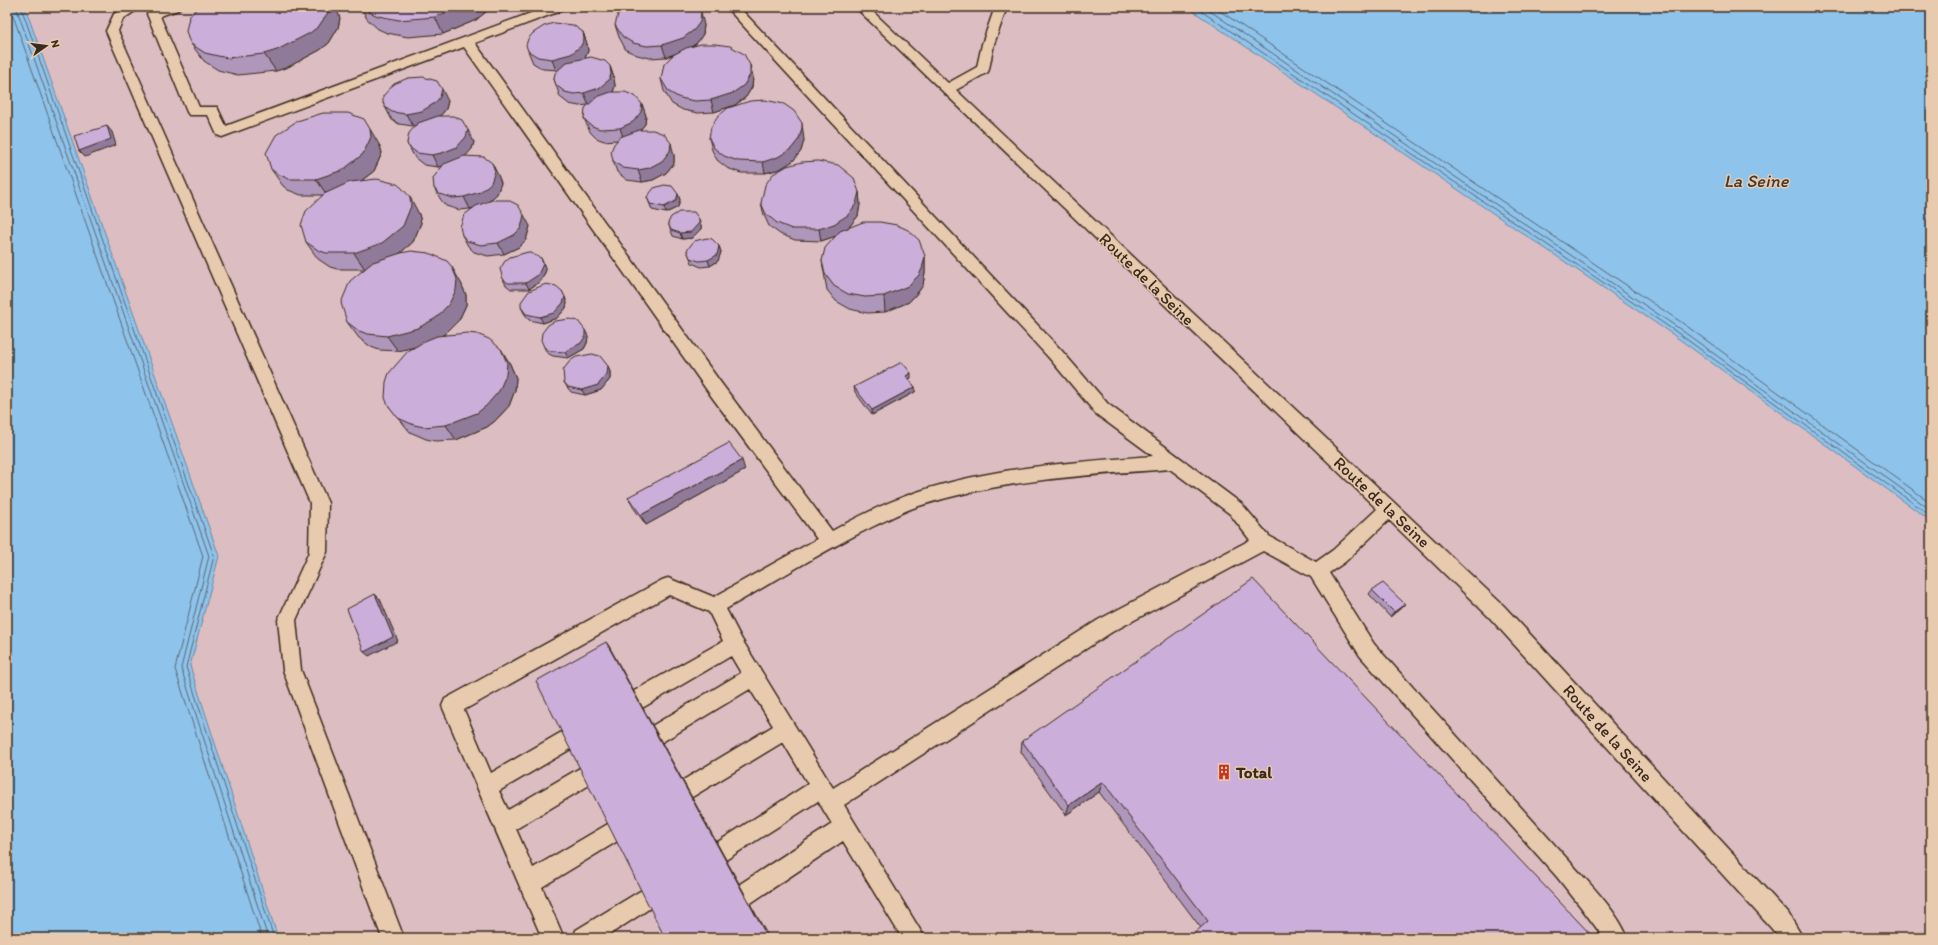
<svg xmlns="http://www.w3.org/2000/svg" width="1938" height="945" font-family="Itim,sans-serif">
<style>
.built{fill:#dbbdc2}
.water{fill:#8ec3ec;stroke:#6d869a}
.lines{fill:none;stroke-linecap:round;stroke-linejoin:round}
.shore{stroke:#5c6770;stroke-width:1}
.service-casing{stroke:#3b2a1e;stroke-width:3}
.service{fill:#e8caae;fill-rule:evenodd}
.wall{fill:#af96bb;stroke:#3b2a1e}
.shaded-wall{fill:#8f7a99;stroke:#3b2a1e}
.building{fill:#ccaeda;stroke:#3b2a1e}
.labels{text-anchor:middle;stroke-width:3;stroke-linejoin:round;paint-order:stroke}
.street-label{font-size:17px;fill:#3b2a1e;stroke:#e8caae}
.poi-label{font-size:17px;font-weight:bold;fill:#3b2a1e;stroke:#e8caae;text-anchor:start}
.water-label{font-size:18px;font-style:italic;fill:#433933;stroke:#e8caae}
</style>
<rect width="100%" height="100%" fill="#e2c4b7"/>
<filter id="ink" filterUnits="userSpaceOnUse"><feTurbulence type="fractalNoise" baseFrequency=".025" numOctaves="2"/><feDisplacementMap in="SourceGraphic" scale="8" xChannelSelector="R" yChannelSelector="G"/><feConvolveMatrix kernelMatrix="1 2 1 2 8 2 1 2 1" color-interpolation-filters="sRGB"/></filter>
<g filter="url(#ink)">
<path class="built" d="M 25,7 L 1187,7 L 1672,334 L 1931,521 L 1931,938 L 278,938 L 190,666 L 219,556 Z"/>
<path class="water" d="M 7,7 L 25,7 L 219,556 L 190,666 L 278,938 L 7,938 Z
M 1187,7 L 1931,7 L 1931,521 L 1672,334 Z"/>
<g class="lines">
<path class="shore" d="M 10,7 L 203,556 L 175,669 L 262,938
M 16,7 L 209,556 L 181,668 L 268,938
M 21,7 L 214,556 L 186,667 L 274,938
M 1195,7 L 1675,331 L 1931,516
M 1204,7 L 1677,327 L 1931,510
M 1214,7 L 1681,322 L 1931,503"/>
<g class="service-casing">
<path id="service" d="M 126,7 L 141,7 L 123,19 L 118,31 L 328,503 L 327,552 L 296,620 L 301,670 L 404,938 L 382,938 L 283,670 L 278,620 L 309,552 L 310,503 L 106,31 L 114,14 Z
M 162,7 L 180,7 L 178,10 L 160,16 L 199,107 L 217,107 L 226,126 L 547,7 L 565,7 L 563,10 L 475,43 L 721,383 L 832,531 C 859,516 887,502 917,492 C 993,467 1074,462 1153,456 L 1096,414 L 1050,359 L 726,7 L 739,7 L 1062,351 L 1108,404 L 1242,504 L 1269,536 L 1316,562 L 1333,550 L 1377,509 L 855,7 L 868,7 L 948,83 L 977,67 L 982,44 L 995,7 L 1007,7 L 994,44 L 989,69 L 988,72 L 956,90 L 1504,606 L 1788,913 L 1803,938 L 1779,938 L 1772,929 L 1490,618 L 1389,520 L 1345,562 L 1329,573 L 1374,644 L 1571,863 C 1590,884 1617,911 1628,938 L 1604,938 L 1580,906 L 1557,877 L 1360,656 L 1311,577 L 1263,551 L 1112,632 L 844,805 L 925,938 L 902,938 L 843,841 L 733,915 L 725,918 L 717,915 L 714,907 L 717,899 L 832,824 L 818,801 L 710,870 L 703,873 L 696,870 L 693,863 L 696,856 L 808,784 L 783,742 L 674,808 L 667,811 L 660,808 L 657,801 L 660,794 L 773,726 L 750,689 L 644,753 L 637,756 L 630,753 L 627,746 L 630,739 L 741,673 L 731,656 L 625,718 L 618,720 L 611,718 L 608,711 L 611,704 L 723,641 L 709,612 L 669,595 L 464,710 L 491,773 L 579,722 L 586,719 L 593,722 L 596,729 L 593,736 L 499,791 L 508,810 L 597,758 L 604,755 L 611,758 L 614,765 L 611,772 L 516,829 L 533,868 L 625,814 L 632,811 L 639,814 L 642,821 L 639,828 L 542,887 L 564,938 L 542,938 L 442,706 L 445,699 L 662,580 L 668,578 L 714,597 L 817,539 L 709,393 L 464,47 L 222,137 L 217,135 L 208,115 L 189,115 L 187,112 L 147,14 L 149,11 ZM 1170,469 L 1230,514 L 1250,540 L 1098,620 L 833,788 L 741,638 L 726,609 C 775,581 823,551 874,526 C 889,519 903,511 919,506 C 1000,480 1086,475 1170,469 Z
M 665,876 L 672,880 L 676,887 L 672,894 L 604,938 L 573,938 L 576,930 Z"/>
</g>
<use href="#service" class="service"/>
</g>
<path class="wall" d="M 361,7 L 492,7 L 476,20 L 443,34 L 408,37 L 387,33 L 378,29 L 367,19 Z
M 340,18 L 338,28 L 329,43 L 320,50 L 288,67 L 276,71 L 238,75 L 218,70 L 204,61 L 191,44 Z
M 615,25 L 704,25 L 703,34 L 697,43 L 691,47 L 750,65 L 753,77 L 752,87 L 746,97 L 735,105 L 714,112 L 698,113 L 683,110 L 672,104 L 664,91 L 661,79 L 676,54 L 666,57 L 650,58 L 637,55 L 626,50 L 619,37 Z
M 583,32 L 587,44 L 588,51 L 585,58 L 610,66 L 614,78 L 615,86 L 613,92 L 642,104 L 646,116 L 645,124 L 640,130 L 674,155 L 674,163 L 666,173 L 653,180 L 642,182 L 627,180 L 617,172 L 613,161 L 617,140 L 604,141 L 596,138 L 591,133 L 589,130 L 584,118 L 588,105 L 579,106 L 569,104 L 560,97 L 554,79 L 558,70 L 543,69 L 533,63 L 528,51 Z
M 448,101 L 446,109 L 440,116 L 474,142 L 472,149 L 465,156 L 498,175 L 501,183 L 497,194 L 489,201 L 530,226 L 526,240 L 519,247 L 504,254 L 488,256 L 474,252 L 468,246 L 462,235 L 473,208 L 470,209 L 459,210 L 446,206 L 441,200 L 434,188 L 442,166 L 438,167 L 424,165 L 415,158 L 407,143 L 416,125 L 413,126 L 399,124 L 392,120 L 383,103 Z
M 709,138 L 804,140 L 801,151 L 793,161 L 780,169 L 765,173 L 741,173 L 727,168 L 717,160 L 712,150 Z
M 380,146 L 382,153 L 374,171 L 361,181 L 419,214 L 421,223 L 413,242 L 400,253 L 461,283 L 466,295 L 466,305 L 459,320 L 446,333 L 442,336 L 501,349 L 510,364 L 516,378 L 515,390 L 509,406 L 495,421 L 487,427 L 456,440 L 435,441 L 426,439 L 410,432 L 388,405 L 415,347 L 398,351 L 379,350 L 371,347 L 359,338 L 347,322 L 364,269 L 337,269 L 330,267 L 318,259 L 306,242 L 322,195 L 301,195 L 288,190 L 283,186 L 271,169 Z
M 859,192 L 860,204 L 858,216 L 849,227 L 846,229 L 925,256 L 925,272 L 923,285 L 919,291 L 909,302 L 885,312 L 867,313 L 850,309 L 836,301 L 827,290 L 822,261 L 836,236 L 821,241 L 795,240 L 780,234 L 769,226 L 764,215 L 761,203 Z
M 678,194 L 680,200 L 678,207 L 666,213 L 652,210 L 647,197 Z
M 668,223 L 701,225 L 701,229 L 692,238 L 682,239 L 673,236 Z
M 719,246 L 721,252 L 718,261 L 710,266 L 701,267 L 692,263 L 687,250 Z
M 541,258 L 546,270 L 541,281 L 529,289 L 511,289 L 506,285 L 503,279 Z
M 562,291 L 567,303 L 566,308 L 557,318 L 543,323 L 529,320 L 524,313 L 521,307 Z
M 588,336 L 587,343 L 584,349 L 568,358 L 553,356 L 547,353 L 544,347 Z
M 608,366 L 610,372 L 610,379 L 601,390 L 585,395 L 571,392 L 567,387 L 564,382 Z
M 911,378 L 909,380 L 915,387 L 915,392 L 872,415 L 855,392 L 854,387 Z
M 745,470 L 646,525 L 633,507 L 628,497 Z
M 1372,590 L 1405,604 L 1401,608 L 1390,617 L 1369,594 Z
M 1022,741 L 1594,938 L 1201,928 L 1099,792 L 1066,815 L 1021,752 Z"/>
<path class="shaded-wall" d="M 329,7 L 336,7 L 340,18 L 338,28 L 329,43 L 320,50 L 288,67 L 276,71 L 264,54 Z
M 459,7 L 492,7 L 476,20 L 443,34 L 435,17 Z
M 701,12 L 704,25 L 703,34 L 697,43 L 686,50 L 666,57 L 662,45 Z
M 583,32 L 587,44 L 588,51 L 585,58 L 576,66 L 556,71 L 552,59 Z
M 750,65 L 753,77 L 752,87 L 746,97 L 735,105 L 714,112 L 711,100 Z
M 610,66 L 614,78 L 615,86 L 613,92 L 589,105 L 584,93 Z
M 442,89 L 448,101 L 446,109 L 441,115 L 428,123 L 413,126 L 406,114 Z
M 642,104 L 646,116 L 645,124 L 637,134 L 624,140 L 620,128 Z
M 802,123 L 804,140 L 801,151 L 793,161 L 780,169 L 765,173 L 763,162 Z
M 107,126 L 112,132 L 116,145 L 85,157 L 79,151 Z
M 370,129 L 380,146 L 382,153 L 374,171 L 353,187 L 327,195 L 316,179 Z
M 468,130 L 474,142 L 472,149 L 463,159 L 448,165 L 438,167 L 432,155 Z
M 671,143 L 674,155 L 674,163 L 666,173 L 653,180 L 642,182 L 638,170 Z
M 492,163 L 498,175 L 501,183 L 497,194 L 486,204 L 470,209 L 464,197 Z
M 859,192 L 860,204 L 858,216 L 849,227 L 836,236 L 821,241 L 819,229 Z
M 678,194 L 680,200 L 678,207 L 666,213 L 664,207 Z
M 410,197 L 419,214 L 421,223 L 413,242 L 392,260 L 365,269 L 354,253 Z
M 524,215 L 530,226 L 526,240 L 519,247 L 504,254 L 498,243 Z
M 699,219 L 701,225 L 701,229 L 692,238 L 682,239 L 680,233 Z
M 719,246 L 721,252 L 718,261 L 710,266 L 708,260 Z
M 925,256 L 925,272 L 923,285 L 919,291 L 909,302 L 885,312 L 884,296 Z
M 541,258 L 546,270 L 541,281 L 529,289 L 526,283 Z
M 452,267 L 461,283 L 466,295 L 466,305 L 459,320 L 446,333 L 428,344 L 398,351 L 387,336 Z
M 565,297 L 567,303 L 566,308 L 557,318 L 543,323 L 540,317 Z
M 585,330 L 588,336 L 587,343 L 584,349 L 568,358 L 565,352 Z
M 501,349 L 510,364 L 516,378 L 515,390 L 509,406 L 495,421 L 487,427 L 456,440 L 446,425 Z
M 608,366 L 610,372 L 610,379 L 601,390 L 585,395 L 582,390 Z
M 911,373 L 911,378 L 906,381 L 906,376 Z
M 915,387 L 915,392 L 872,415 L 872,410 Z
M 742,460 L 745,470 L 646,525 L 641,515 Z
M 375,594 L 380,599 L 398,641 L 369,656 L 364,652 Z
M 1405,604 L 1401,608 L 1390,617 L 1394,612 Z
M 606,642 L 609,646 L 769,938 L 768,938 Z
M 1103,782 L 1099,792 L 1066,815 L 1069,805 Z"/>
<path class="building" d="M 198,7 L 329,7 L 329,11 L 319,26 L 310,33 L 277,50 L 264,54 L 227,58 L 205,53 L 191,44 L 188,38 L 186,31 L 189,17 Z
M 364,7 L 459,7 L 435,17 L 399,20 L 378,16 L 369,12 Z
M 624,7 L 698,7 L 701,12 L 700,22 L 694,30 L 683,38 L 662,45 L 647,46 L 633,43 L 623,37 L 615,25 L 619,11 Z
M 554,23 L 573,25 L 583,32 L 584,39 L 581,46 L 571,54 L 552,59 L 538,57 L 528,51 L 526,45 L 528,39 L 533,33 L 544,26 Z
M 701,44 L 715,44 L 730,46 L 744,54 L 750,65 L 750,75 L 744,85 L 733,93 L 711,100 L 695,101 L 680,98 L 669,92 L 661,79 L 664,64 L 673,55 L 686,48 Z
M 591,57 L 605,61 L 610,66 L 611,74 L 609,80 L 599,88 L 584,93 L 574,94 L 565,92 L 556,85 L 554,79 L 555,73 L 567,62 Z
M 423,77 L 437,81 L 442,89 L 440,97 L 435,103 L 422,111 L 406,114 L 392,112 L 386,108 L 383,103 L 383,96 L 394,84 L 408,78 Z
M 611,92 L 625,92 L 635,96 L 642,104 L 641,112 L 633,122 L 620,128 L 600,129 L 592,126 L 586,121 L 584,118 L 585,108 L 597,97 Z
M 765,100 L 784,104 L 794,111 L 802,123 L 802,128 L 799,139 L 791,149 L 778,157 L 763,162 L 738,161 L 724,156 L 714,148 L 709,138 L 711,127 L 717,117 L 728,108 L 750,101 Z
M 323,113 L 348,113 L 364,119 L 370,129 L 371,137 L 363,154 L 343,170 L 316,179 L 289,179 L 276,173 L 271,169 L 266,153 L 276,135 L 297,121 Z
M 438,116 L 453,116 L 462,120 L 468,130 L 466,137 L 457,147 L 442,153 L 432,155 L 417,153 L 408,146 L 407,143 L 409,133 L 418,123 Z
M 107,126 L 111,139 L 79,151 L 74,136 Z
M 639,130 L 653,130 L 664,134 L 671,143 L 670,151 L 662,161 L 649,168 L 638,170 L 623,168 L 613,161 L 611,151 L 614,144 L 620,137 Z
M 464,156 L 484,157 L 492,163 L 495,171 L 491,183 L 480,192 L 464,197 L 453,198 L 439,194 L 434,188 L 433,178 L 444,164 Z
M 818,161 L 838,165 L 854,178 L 859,192 L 856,204 L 848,215 L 834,224 L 819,229 L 792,229 L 777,223 L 766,214 L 761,203 L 765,185 L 773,174 L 787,166 L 802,162 Z
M 377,179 L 397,184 L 402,188 L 410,197 L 411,206 L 403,226 L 382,243 L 354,253 L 326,253 L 318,250 L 306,242 L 301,225 L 306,211 L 324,194 L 350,182 Z
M 664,185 L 672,186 L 678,194 L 676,201 L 664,207 L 650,204 L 647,197 L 654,188 Z
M 492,200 L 508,200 L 518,205 L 524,215 L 521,228 L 514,235 L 498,243 L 481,245 L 467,241 L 462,235 L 460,227 L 464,215 L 476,206 Z
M 679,212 L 694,212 L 699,219 L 699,223 L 691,232 L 680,233 L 671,230 L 668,223 L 671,217 Z
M 863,222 L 880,222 L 897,225 L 908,230 L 919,240 L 925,256 L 922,269 L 919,275 L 908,286 L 884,296 L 865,297 L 848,294 L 834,286 L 825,274 L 822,261 L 825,248 L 840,231 Z
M 707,238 L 712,239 L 719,246 L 717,255 L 708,260 L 699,261 L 690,258 L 687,250 L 694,241 Z
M 411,251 L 429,253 L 447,261 L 452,267 L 457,279 L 456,290 L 449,304 L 436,318 L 418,328 L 387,336 L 368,334 L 359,331 L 347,322 L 341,303 L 350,281 L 373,262 L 401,253 Z
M 528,252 L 541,258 L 543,264 L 538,275 L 526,283 L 508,283 L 503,279 L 500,269 L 505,261 L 510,257 Z
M 546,284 L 556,286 L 562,291 L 565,297 L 563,303 L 554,313 L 540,317 L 526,314 L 521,307 L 521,302 L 529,291 Z
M 570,319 L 578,321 L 585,330 L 585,337 L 581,343 L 565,352 L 550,351 L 544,347 L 541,340 L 542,333 L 548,325 L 555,321 Z
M 467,333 L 477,334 L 489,339 L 501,349 L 507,363 L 506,375 L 499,391 L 486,406 L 477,413 L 446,425 L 424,427 L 414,425 L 398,418 L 388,405 L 385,398 L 386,382 L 389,373 L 408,351 L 427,340 L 437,336 Z
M 592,354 L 600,356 L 608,366 L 607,374 L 598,385 L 582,390 L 568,387 L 564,382 L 563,370 L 570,361 L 576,357 Z
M 902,362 L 911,373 L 906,376 L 915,387 L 872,410 L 854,387 Z
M 729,443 L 742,460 L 641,515 L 628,497 Z
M 1253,579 L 1594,938 L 1189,938 L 1208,921 L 1103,782 L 1069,805 L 1022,741 Z
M 1383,583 L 1405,604 L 1394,612 L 1372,590 Z
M 375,594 L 393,637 L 364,652 L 347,609 Z
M 606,642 L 768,938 L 665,938 L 536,681 Z"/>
</g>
<defs>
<g id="building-bare" transform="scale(1.2)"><path d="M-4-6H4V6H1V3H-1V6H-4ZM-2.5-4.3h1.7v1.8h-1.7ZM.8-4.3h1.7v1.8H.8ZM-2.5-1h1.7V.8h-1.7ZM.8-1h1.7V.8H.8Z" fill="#c8321e" stroke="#e8caae" stroke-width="2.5" paint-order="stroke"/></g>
</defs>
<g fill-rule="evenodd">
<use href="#building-bare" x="1224" y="772"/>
</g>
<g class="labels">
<g class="street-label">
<text transform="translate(1147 279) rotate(44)" y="6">Route de la Seine</text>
<text transform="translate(1382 502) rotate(43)" y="6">Route de la Seine</text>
<text transform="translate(1608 733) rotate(48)" y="6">Route de la Seine</text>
</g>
<g class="poi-label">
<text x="1236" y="778">Total</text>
</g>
<g class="water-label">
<text x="1756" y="187">La Seine</text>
</g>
</g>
<rect width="1938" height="945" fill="none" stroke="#e8caae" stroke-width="24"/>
<rect x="12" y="12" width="1914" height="921" fill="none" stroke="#3b2a1e" stroke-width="1.5" filter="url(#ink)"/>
<g transform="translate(46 46) rotate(76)" stroke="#e8caae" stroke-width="3" paint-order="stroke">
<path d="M0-3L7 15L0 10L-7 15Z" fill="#3b2a1e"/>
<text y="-6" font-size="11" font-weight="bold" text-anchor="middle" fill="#3b2a1e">N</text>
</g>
</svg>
